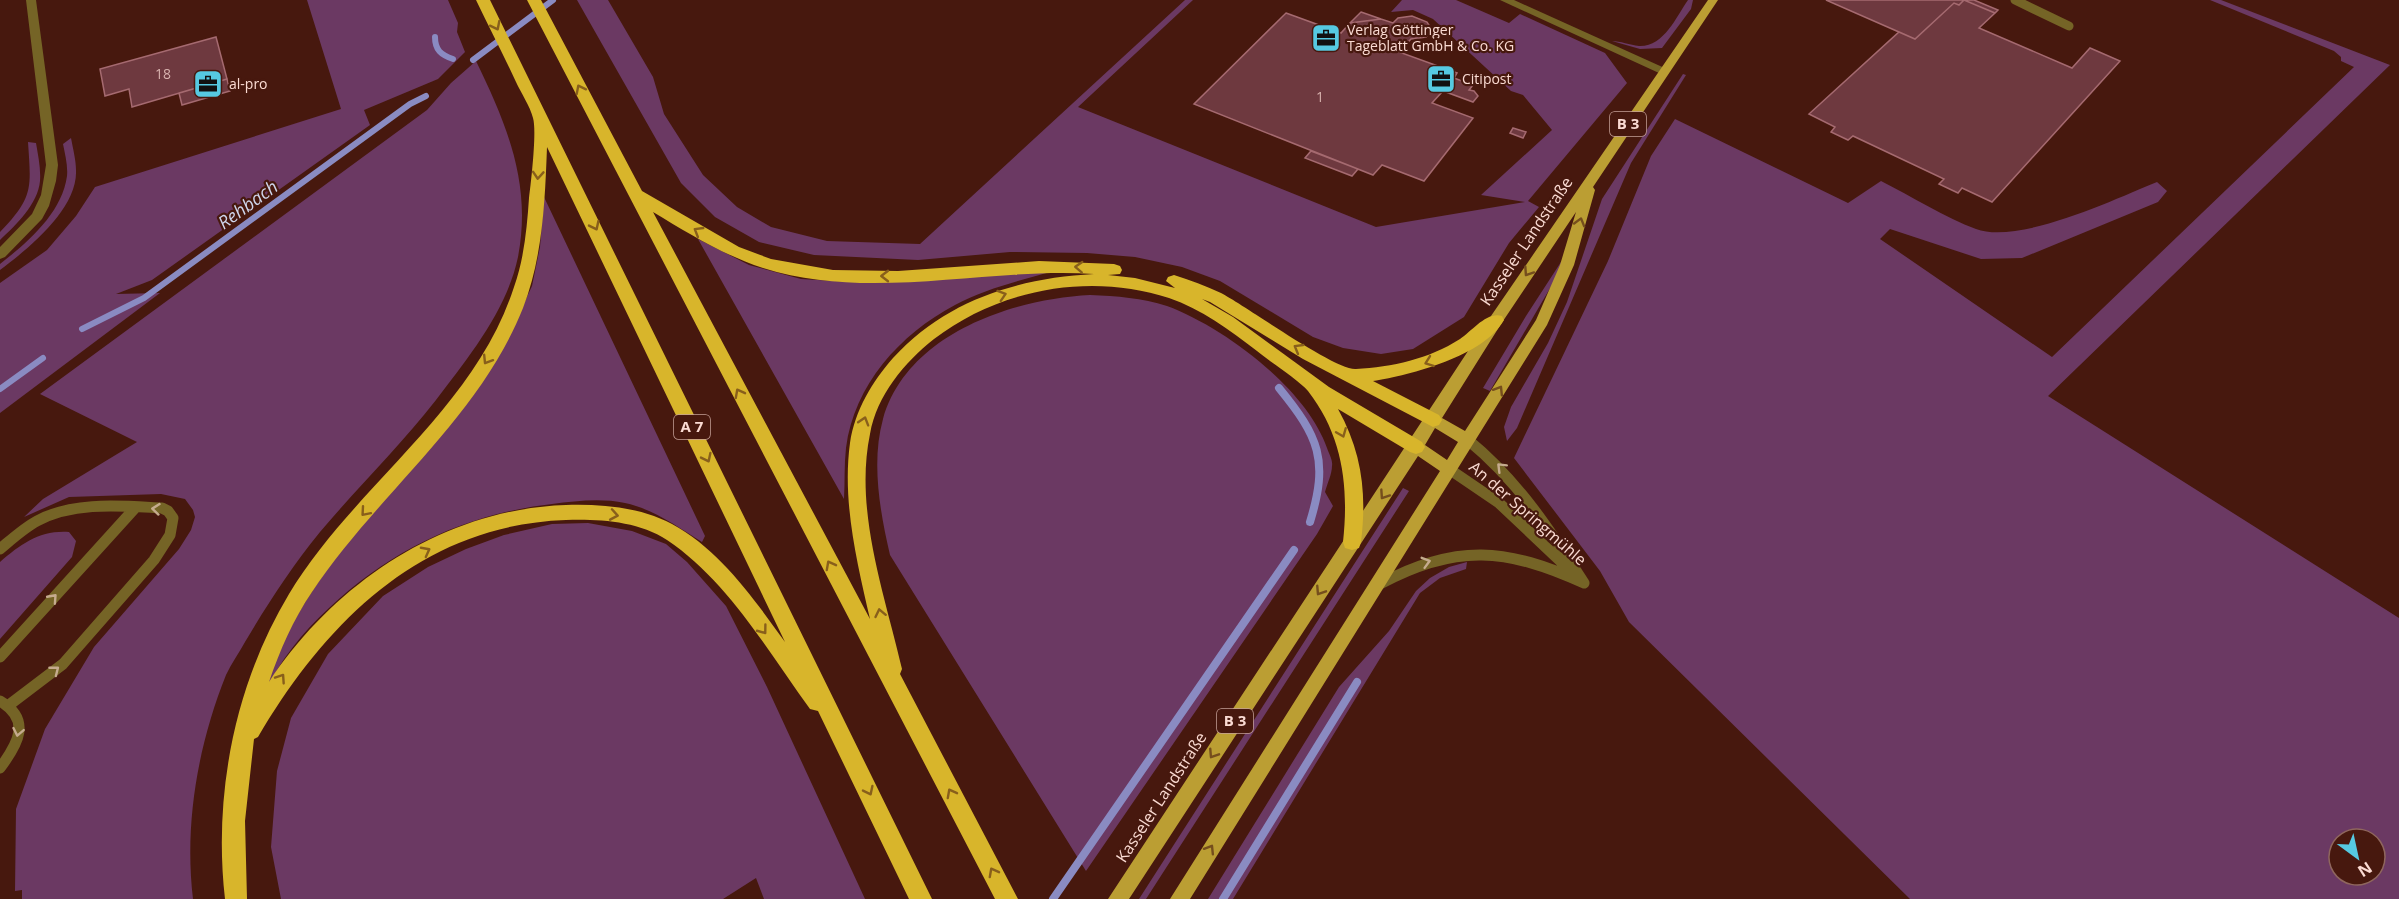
<svg xmlns="http://www.w3.org/2000/svg" width="2399" height="899" font-family="'Open Sans',sans-serif">
<style>
.green{fill:#6b3963;fill-rule:evenodd}
.lines{fill:none;stroke-linecap:round;stroke-linejoin:round}
.stream-far1{stroke:#8a8bc2;stroke-width:6}
.stream{stroke:#8a8bc2;stroke-width:8}
.building{fill:#6e393f;stroke:#a56a70;stroke-width:1.5}
.lane-far1{stroke:#756426;stroke-width:9}
.lane{stroke:#756426;stroke-width:11}
.street{fill:#756426;fill-rule:evenodd}
.primary{fill:#bb9e33;fill-rule:evenodd}
.highway{fill:#d8b52b;fill-rule:evenodd}
.oneway{stroke:#885f1b}
.oneway2{stroke:#754e1d}
.oneway3{stroke:#c5ab8e}
.labels{text-anchor:middle;stroke-width:4.5;stroke-linejoin:round;paint-order:stroke}
.far-poi-label{font-size:14px;fill:#fbdbd3;stroke:#47180e;text-anchor:start}
.number-label{font-size:14px;fill:#d8b2ae}
.shield{fill:#47180e;stroke:#c5a098;stroke-width:1.5}
.shield-label{font-size:15px;font-weight:bold;fill:#fbdbd3}
.street-label{font-size:16px;fill:#fbdbd3;stroke:#47180e}
.water-label{font-size:18px;font-style:italic;fill:#cfd6ec;stroke:#47180e}
</style>
<rect width="100%" height="100%" fill="#47180e"/>
<path class="green" d="M 307,0 L 448,0 L 458,23 L 457,32 L 465,52 L 438,79 L 364,110 L 370,125 L 152,280 L 116,294 L 160,293 L 0,413 L 0,283 L 47,250 L 76,216 L 95,187 L 341,109 Z
M 577,0 L 608,0 L 653,77 L 664,114 L 703,175 L 737,207 L 771,227 L 827,241 L 920,244 L 1185,0 L 1193,0 L 1078,107 L 1376,227 L 1525,202 L 1481,195 L 1552,130 L 1523,95 L 1511,91 L 1433,19 L 1413,10 L 1391,12 L 1402,0 L 1456,0 L 1509,23 L 1520,14 L 1605,53 L 1627,83 L 1528,201 L 1539,207 L 1509,243 L 1464,317 L 1413,349 L 1381,354 L 1343,348 L 1313,337 L 1220,281 L 1182,267 L 1135,257 L 1087,253 L 1010,252 L 918,260 L 814,255 L 759,242 L 715,217 L 681,183 Z
M 1688,0 L 1693,0 L 1691,9 L 1662,48 L 1640,49 L 1612,41 C 1620,41 1630,45 1639,46 C 1664,47 1676,17 1688,0 Z
M 2210,0 L 2221,0 L 2390,65 L 2048,396 L 2399,618 L 2399,899 L 1910,899 L 1629,622 L 1600,571 L 1514,458 L 1608,261 L 1651,156 L 1675,119 L 1848,203 L 1881,181 C 1911,196 1946,218 1976,229 C 2019,245 2115,199 2157,182 L 2167,191 L 2158,202 L 2022,258 L 1981,259 L 1890,229 L 1880,239 L 2052,357 L 2354,67 L 2341,61 L 2341,57 L 2334,51 ZM 2339,839 L 2375,839 L 2375,875 L 2339,875 Z
M 476,61 C 507,125 532,184 518,257 C 507,310 468,358 436,400 C 400,446 358,487 320,532 C 292,566 267,605 245,642 C 239,653 231,664 226,675 C 198,745 184,824 193,899 L 22,899 L 22,890 L 15,891 L 16,809 L 45,729 L 94,647 L 179,549 L 191,530 L 195,517 L 193,510 L 185,499 L 161,494 L 69,497 L 24,517 L 43,499 L 137,442 L 40,394 L 427,110 L 451,83 Z
M 1683,74 L 1686,75 L 1631,163 L 1517,428 L 1507,441 L 1504,427 L 1511,407 L 1548,343 L 1567,302 L 1602,199 Z
M 71,138 C 73,149 76,160 76,170 C 78,209 28,249 0,270 L 0,264 C 28,242 62,213 67,176 C 68,166 65,154 63,144 Z
M 28,142 L 36,143 C 38,155 41,169 40,181 C 38,204 16,225 0,240 L 0,232 C 34,197 31,188 28,142 Z
M 544,197 L 705,536 L 702,542 C 678,527 653,509 625,503 C 601,498 576,501 552,504 C 466,514 392,549 329,608 C 302,633 279,661 264,695 L 273,657 L 304,604 L 332,561 L 513,327 L 532,286 L 540,247 Z
M 698,239 L 749,265 L 801,279 L 851,282 L 1050,272 C 1018,281 984,289 955,305 C 900,334 854,385 846,448 C 844,465 845,482 844,499 Z
M 1561,262 L 1563,266 L 1490,391 L 1483,388 L 1526,316 Z
M 1090,295 C 1117,296 1142,298 1167,306 C 1224,327 1307,389 1327,448 C 1329,454 1333,460 1332,466 C 1332,474 1327,484 1325,492 L 1333,506 L 1317,534 L 1086,871 L 890,555 C 880,512 871,462 883,419 C 907,334 1012,299 1090,295 Z
M 1403,488 L 1409,491 L 1146,899 L 1139,899 Z
M 588,523 L 632,531 L 666,544 L 687,562 L 726,606 L 767,687 L 865,899 L 764,899 L 756,878 L 723,899 L 281,899 L 271,847 L 277,771 L 291,718 L 328,654 L 383,596 L 428,567 L 466,549 L 504,535 L 552,524 Z
M 69,532 L 76,541 L 72,557 L 0,639 L 0,562 C 21,544 40,530 69,532 Z
M 1467,562 L 1466,569 L 1440,578 L 1420,593 L 1233,899 L 1208,899 L 1339,687 L 1389,631 L 1416,591 L 1430,578 L 1449,567 Z"/>
<g class="lines">
<path class="stream-far1" d="M 435,37 C 435,50 441,55 453,59
M 473,60 L 553,0
M 82,329 L 144,298 L 410,104 L 426,96
M 0,389 L 43,358"/>
<path class="stream" d="M 1279,388 C 1319,437 1329,460 1310,522
M 1053,899 L 1294,550
M 1223,899 L 1357,682"/>
</g>
<path class="building" d="M 1826,0 L 1964,0 L 1959,5 L 1954,3 L 1915,39 Z
M 1964,0 L 1995,13 L 1979,28 L 2072,68 L 2090,48 L 2120,61 L 1992,202 L 1962,188 L 1958,193 L 1939,184 L 1944,179 L 1853,136 L 1848,140 L 1831,132 L 1835,127 L 1809,114 L 1899,32 L 1915,39 L 1954,3 L 1959,5 Z
M 1964,0 L 1974,0 L 1998,10 L 1995,13 Z
M 1361,12 L 1381,19 L 1350,23 Z
M 1286,13 L 1341,33 L 1350,23 L 1381,19 L 1393,23 L 1398,18 L 1412,16 L 1427,22 L 1432,30 L 1426,37 L 1411,39 L 1399,52 L 1457,73 L 1454,78 L 1473,85 L 1469,90 L 1474,91 L 1478,96 L 1473,102 L 1443,91 L 1432,103 L 1473,118 L 1424,181 L 1382,165 L 1373,175 L 1194,104 Z
M 216,37 L 227,79 L 132,107 L 129,89 L 105,96 L 100,69 Z
M 227,79 L 230,91 L 182,105 L 179,93 Z
M 1513,128 L 1526,132 L 1523,138 L 1510,133 Z
M 1311,151 L 1358,169 L 1352,176 L 1305,158 Z"/>
<g class="lines">
<path class="lane-far1" d="M 2015,0 L 2069,26"/>
<path class="lane" d="M 1468,440 C 1517,480 1550,530 1584,583
M 1449,469 L 1499,503 L 1573,573
M 0,549 C 12,539 24,528 37,521 C 74,501 122,506 162,508 L 168,511 L 173,518 L 170,535 L 154,560 L 63,664 L 9,705
M 1380,584 C 1456,543 1507,548 1584,583
M 0,657 L 135,508
M 0,701 C 32,720 18,744 0,768"/>
<path class="street" d="M 26,0 L 36,0 L 58,165 L 56,181 L 49,206 L 42,219 L 5,257 L 0,259 L 0,247 L 32,214 L 41,195 L 46,165 Z
M 1500,0 L 1514,0 L 1669,70 L 1663,74 L 1659,73 Z"/>
<path class="primary" d="M 1708,0 L 1718,0 L 1593,187 L 1595,190 L 1574,265 L 1547,325 L 1190,899 L 1170,899 L 1440,471 L 1418,456 L 1129,899 L 1108,899 L 1491,316 ZM 1576,212 L 1560,265 L 1536,320 L 1465,431 L 1442,418 L 1501,324 ZM 1435,428 L 1458,442 L 1447,460 L 1425,445 Z"/>
<path class="highway" d="M 476,0 L 490,0 L 932,899 L 909,899 L 818,711 L 810,709 C 767,650 728,581 667,540 C 638,521 599,519 566,520 C 423,525 327,620 258,737 L 254,739 L 245,821 L 247,899 L 225,899 C 213,794 235,684 289,594 C 354,486 474,411 514,287 C 524,259 527,228 529,198 C 531,182 537,131 533,118 C 530,106 521,93 516,82 C 503,54 489,27 476,0 ZM 547,147 L 785,642 C 754,599 720,550 672,524 C 640,507 602,504 566,505 C 445,509 335,582 269,682 C 280,650 293,620 312,592 C 377,494 479,419 523,308 C 543,256 545,201 547,147 Z
M 527,0 L 541,0 L 642,191 L 739,247 L 771,259 L 833,270 L 898,271 L 1039,261 L 1114,264 L 1120,266 L 1122,270 L 1120,274 L 1108,275 L 1135,278 L 1175,288 L 1166,281 L 1168,277 L 1174,275 C 1190,280 1206,286 1221,293 C 1246,306 1336,371 1356,369 C 1392,367 1429,359 1460,339 C 1472,331 1487,311 1502,316 L 1504,320 C 1484,356 1411,375 1373,381 L 1439,415 L 1442,420 L 1439,425 L 1433,427 L 1303,359 L 1210,302 L 1202,299 L 1233,317 L 1329,387 L 1422,442 L 1425,447 L 1422,452 L 1416,454 L 1410,452 L 1338,409 C 1362,452 1367,494 1361,542 L 1359,548 L 1352,550 L 1345,548 L 1343,542 C 1349,487 1343,436 1308,391 C 1299,380 1270,362 1257,351 C 1230,330 1201,309 1169,298 C 1090,272 999,289 934,339 C 904,363 877,395 870,434 C 854,511 885,595 902,669 L 900,674 L 1018,899 L 995,899 ZM 653,212 C 688,233 723,255 763,268 C 870,302 985,267 1094,274 C 1018,278 946,300 893,358 C 872,382 855,410 850,443 C 842,502 857,562 870,619 Z"/>
</g>
<defs><path id="oneway-chevron" d="M-2-3.5L2.5 0L-2 3.5" fill="none" stroke-width="1.6" stroke-linecap="round" stroke-linejoin="round" transform="scale(1.5)"/></defs>
<g class="oneway">
<use href="#oneway-chevron" transform="translate(496 26) rotate(63)"/>
<use href="#oneway-chevron" transform="translate(580 89) rotate(-117)"/>
<use href="#oneway-chevron" transform="translate(538 175) rotate(94)"/>
<use href="#oneway-chevron" transform="translate(595 226) rotate(64)"/>
<use href="#oneway-chevron" transform="translate(698 231) rotate(-149)"/>
<use href="#oneway-chevron" transform="translate(1079 267) rotate(-177)"/>
<use href="#oneway-chevron" transform="translate(885 276) rotate(180)"/>
<use href="#oneway-chevron" transform="translate(1002 295) rotate(-18)"/>
<use href="#oneway-chevron" transform="translate(1298 348) rotate(-150)"/>
<use href="#oneway-chevron" transform="translate(487 360) rotate(122)"/>
<use href="#oneway-chevron" transform="translate(1429 362) rotate(160)"/>
<use href="#oneway-chevron" transform="translate(739 393) rotate(-118)"/>
<use href="#oneway-chevron" transform="translate(864 421) rotate(-73)"/>
<use href="#oneway-chevron" transform="translate(1342 433) rotate(68)"/>
<use href="#oneway-chevron" transform="translate(707 458) rotate(64)"/>
<use href="#oneway-chevron" transform="translate(365 512) rotate(131)"/>
<use href="#oneway-chevron" transform="translate(614 515) rotate(10)"/>
<use href="#oneway-chevron" transform="translate(426 551) rotate(-28)"/>
<use href="#oneway-chevron" transform="translate(830 565) rotate(-118)"/>
<use href="#oneway-chevron" transform="translate(880 613) rotate(-102)"/>
<use href="#oneway-chevron" transform="translate(763 630) rotate(53)"/>
<use href="#oneway-chevron" transform="translate(281 678) rotate(-56)"/>
<use href="#oneway-chevron" transform="translate(869 791) rotate(64)"/>
<use href="#oneway-chevron" transform="translate(951 793) rotate(-118)"/>
<use href="#oneway-chevron" transform="translate(993 872) rotate(-118)"/>
</g>
<g class="oneway2">
<use href="#oneway-chevron" transform="translate(1580 222) rotate(-74)"/>
<use href="#oneway-chevron" transform="translate(1528 272) rotate(124)"/>
<use href="#oneway-chevron" transform="translate(1499 390) rotate(-58)"/>
<use href="#oneway-chevron" transform="translate(1384 495) rotate(124)"/>
<use href="#oneway-chevron" transform="translate(1320 591) rotate(123)"/>
<use href="#oneway-chevron" transform="translate(1213 754) rotate(123)"/>
<use href="#oneway-chevron" transform="translate(1210 849) rotate(-58)"/>
</g>
<g class="oneway3">
<use href="#oneway-chevron" transform="translate(1501 467) rotate(-135)"/>
<use href="#oneway-chevron" transform="translate(156 509) rotate(-174)"/>
<use href="#oneway-chevron" transform="translate(1426 562) rotate(-16)"/>
<use href="#oneway-chevron" transform="translate(53 598) rotate(-48)"/>
<use href="#oneway-chevron" transform="translate(55 670) rotate(-38)"/>
<use href="#oneway-chevron" transform="translate(18 732) rotate(101)"/>
</g>
<defs>
<g id="office-square" transform="scale(1.5)"><rect x="-9" y="-9" width="18" height="18" rx="4" fill="#56c9e1" stroke="#47180e"/><path d="M-6-3h4V-5.5h4V-3h4V5H-6ZM-1-4.5V-3h2v-1.5ZM-6 0V1H6V0Z" fill="#111"/></g>
</defs>
<g fill-rule="evenodd">
<use href="#office-square" x="1326" y="38"/>
<use href="#office-square" x="1441" y="79"/>
<use href="#office-square" x="208" y="84"/>
</g>
<g class="labels">
<g class="far-poi-label">
<text x="1347" y="35">Verlag Göttinger<tspan x="1347" dy="16">Tageblatt GmbH &amp; Co. KG</tspan></text>
<text x="1462" y="84">Citipost</text>
<text x="229" y="89">al-pro</text>
</g>
<g class="number-label">
<text x="163" y="79">18</text>
<text x="1320" y="102">1</text>
</g>
<g class="shield">
<rect x="1610" y="112" width="36" height="24" rx="4.5"/>
<rect x="674" y="415" width="36" height="24" rx="4.5"/>
<rect x="1217" y="709" width="36" height="24" rx="4.5"/>
</g>
<g class="shield-label">
<text x="1628" y="129">B 3</text>
<text x="692" y="432">A 7</text>
<text x="1235" y="726">B 3</text>
</g>
<g class="street-label">
<text transform="translate(1526 241) rotate(-56)" y="6">Kasseler Landstraße</text>
<text transform="translate(1528 513) rotate(41)" y="6">An der Springmühle</text>
<text transform="translate(1161 797) rotate(-57)" y="6">Kasseler Landstraße</text>
</g>
<g class="water-label">
<text transform="translate(248 205) rotate(-36)" y="6">Rehbach</text>
</g>
</g>
<g transform="translate(2357 857) rotate(147)"><circle r="28" fill="#47180e" stroke="#8f665d" stroke-width="1.5"/>
<path d="M0-4.5L10 22L0 15L-10 22Z" fill="#56c9e1"/>
<text y="-9" font-size="16" font-weight="bold" text-anchor="middle" fill="#fbdbd3">N</text>
</g>
</svg>
